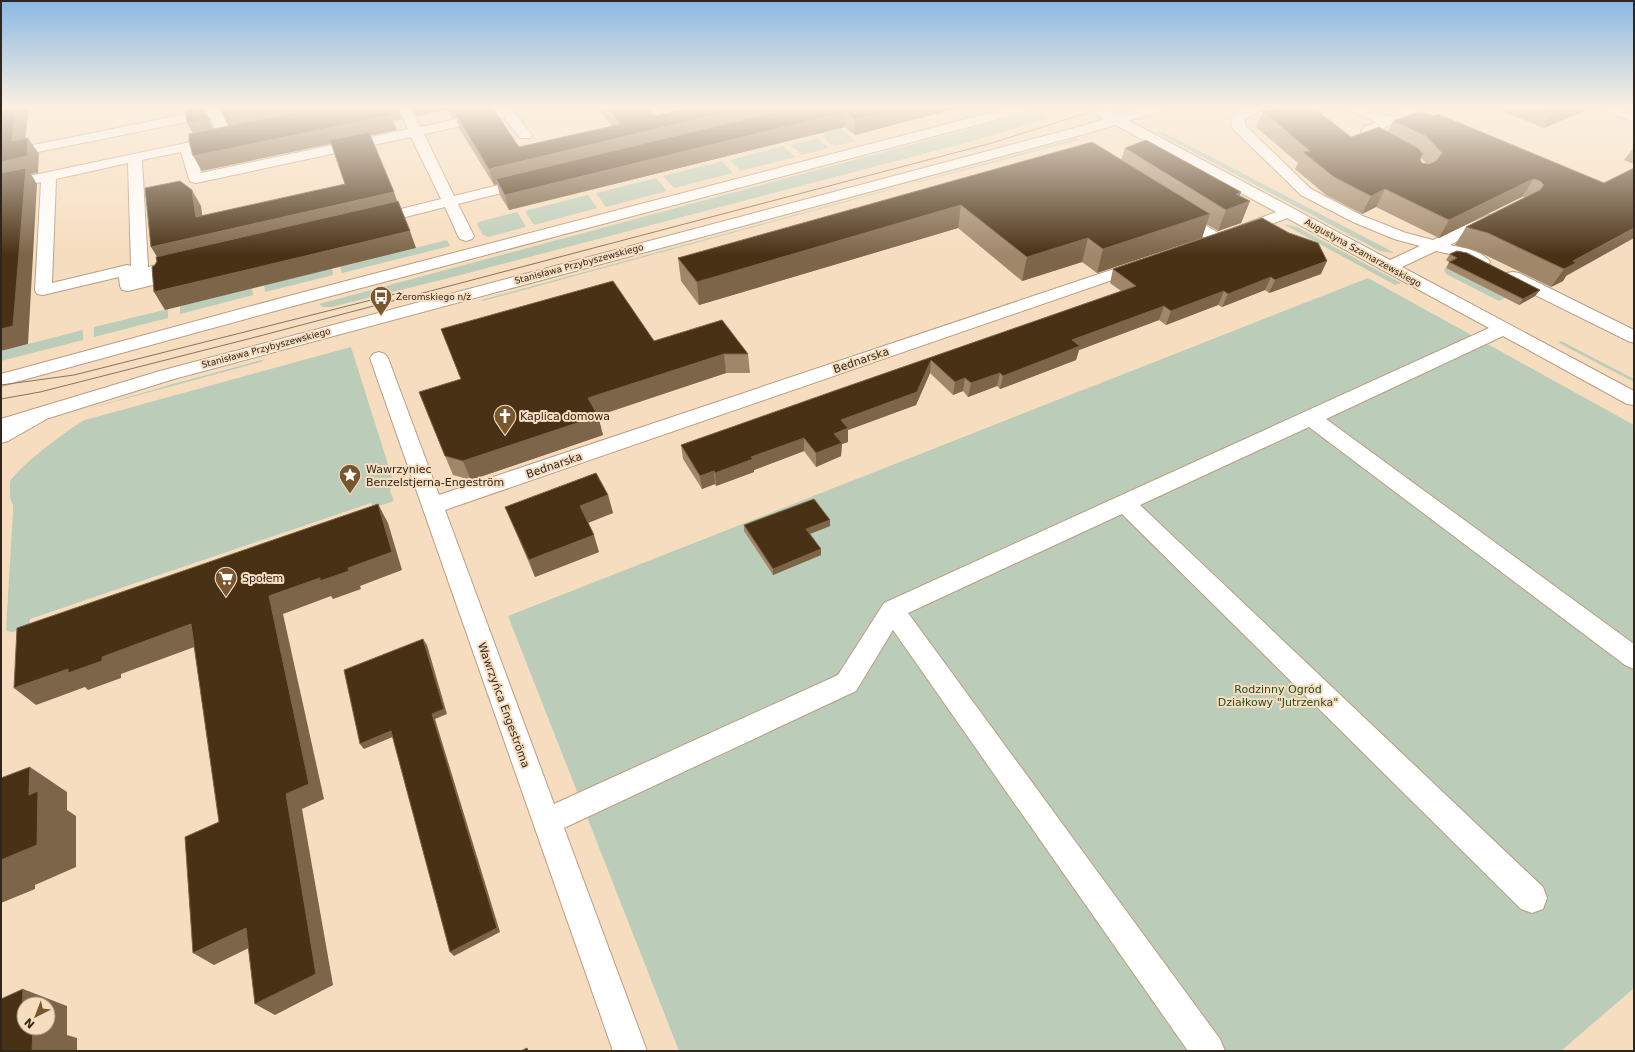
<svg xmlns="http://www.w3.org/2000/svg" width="1635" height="1052" font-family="'DejaVu Sans',sans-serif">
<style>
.green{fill:#bbcdb9}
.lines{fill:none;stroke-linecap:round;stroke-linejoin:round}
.minor-casing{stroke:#b79e82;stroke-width:2}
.major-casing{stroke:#b79e82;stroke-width:2}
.minor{fill:#fff;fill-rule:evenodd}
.major{fill:#fff;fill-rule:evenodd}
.tram{stroke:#847460;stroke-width:1}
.wall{fill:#a0876a;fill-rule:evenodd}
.shaded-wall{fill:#7c6548;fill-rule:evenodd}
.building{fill:#483115;stroke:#7c6548}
.labels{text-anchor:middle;stroke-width:4;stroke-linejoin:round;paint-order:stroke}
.far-street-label{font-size:9px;fill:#30261b;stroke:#f7ddbf}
.far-poi-label{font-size:9px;fill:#30261b;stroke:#f7ddbf;text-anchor:start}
.street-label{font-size:11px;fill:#30261b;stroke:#f7ddbf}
.poi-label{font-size:11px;fill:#30261b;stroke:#f7ddbf;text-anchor:start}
.park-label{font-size:11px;fill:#254e24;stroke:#f7ddbf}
</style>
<rect width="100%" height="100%" fill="#f7ddbf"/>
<path class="green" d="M 1033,112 L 1045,119 L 980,139 L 449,278 L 331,307 L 323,307 L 319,304 Z
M 836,125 L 856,141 C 843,144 827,152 823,132 Z
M 1163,132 L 1393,252 L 1393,253 L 1380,251 L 1157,133 Z
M 817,138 L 829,148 L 802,155 L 790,145 Z
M 1077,138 L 1079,140 L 916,183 L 917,182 Z
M 783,146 L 795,157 L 741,171 L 730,160 Z
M 722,161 L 733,173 L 674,188 L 663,176 Z
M 656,178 L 667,191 L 606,207 L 596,193 Z
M 894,188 L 897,188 L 483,301 L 481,300 Z
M 588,195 L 597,208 L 534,225 L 525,211 Z
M 517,212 L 526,227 L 488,237 L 483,235 L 477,225 L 478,222 Z
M 1283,224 L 1297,227 L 1401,283 L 1395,285 Z
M 447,240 L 450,246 L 342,273 L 340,267 Z
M 332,268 L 333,275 L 265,292 L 264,285 Z
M 1446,268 L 1505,298 L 1499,301 L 1446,274 L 1444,269 Z
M 1368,278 L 1634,425 L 1634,988 L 1561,1051 L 679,1051 L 508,616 Z
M 252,288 L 253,295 L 180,314 L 180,306 Z
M 168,309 L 168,318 L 94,337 L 94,327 Z
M 83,330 L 83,340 L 1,361 L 1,351 Z
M 1561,341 L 1634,379 L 1634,382 L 1559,343 Z
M 351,347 L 393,480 L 390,491 L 394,501 L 373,508 L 371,503 L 30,619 L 29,627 L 13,632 L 7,631 L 6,629 L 13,511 L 13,505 L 10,498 L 10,482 C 17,468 69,428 85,420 Z
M 265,359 L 261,362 L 84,410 L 173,384 Z"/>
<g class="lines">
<g class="minor-casing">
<path id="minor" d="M 398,107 L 411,107 L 420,127 L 507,108 L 512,109 L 532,135 L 530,138 L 520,138 L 504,117 L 424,134 L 454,196 L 527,178 L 532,179 L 534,182 L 532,185 L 458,204 L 474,236 L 472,239 L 466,241 L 460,239 L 458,236 L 445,207 L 374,225 L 369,223 L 366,220 L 369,217 L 441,199 L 411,137 L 196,183 L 191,182 L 189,179 L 181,152 L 142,160 L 148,267 L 181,260 L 187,262 L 189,265 L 187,268 L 163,274 L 167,278 L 165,282 L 128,291 L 122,290 L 120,286 L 119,277 L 43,295 L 37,294 L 35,290 L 41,182 L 1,190 L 1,182 L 200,140 L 205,141 L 207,144 L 205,147 L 194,149 L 201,173 L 408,129 ZM 128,163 L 131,266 L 127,265 L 52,283 L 56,179 Z
M 1087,107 L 1103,107 L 1390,260 L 1420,246 L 1394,239 L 1353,222 L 1301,195 L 1233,129 C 1227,120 1236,110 1245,108 C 1251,106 1258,107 1264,107 L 1263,110 L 1245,119 L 1245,125 L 1311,189 L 1363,216 L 1406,233 L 1433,240 L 1484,217 L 1489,215 L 1494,217 L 1497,220 L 1494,223 L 1450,245 C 1463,248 1482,250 1490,262 L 1488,265 C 1477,268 1473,262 1464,258 C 1456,255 1445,253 1436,251 L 1402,267 L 1634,391 L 1634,405 L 1627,404 L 1503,336 L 1326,419 L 1634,644 L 1634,669 L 1625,665 L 1309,427 L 1140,505 L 1543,887 L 1547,898 L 1543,909 L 1532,913 L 1521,909 L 1122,514 L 908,613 L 1220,1039 L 1225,1051 L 1188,1051 L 893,630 L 856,691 L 564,828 L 647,1051 L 613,1051 L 370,358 L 373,354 L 379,352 L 385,354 L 388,358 L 439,495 L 1135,262 L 1141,260 L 1147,262 L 1149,265 L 1147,268 L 445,510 L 554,804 L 838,675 L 884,603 L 1489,328 L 1287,218 L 1246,234 L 1240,236 L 1234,234 L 1232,231 L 1234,228 L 1276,212 L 1088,110 Z
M 1348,107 L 1366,107 L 1387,117 L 1409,107 L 1426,107 L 1425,110 L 1375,132 C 1381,139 1393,139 1398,146 L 1396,149 C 1383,152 1368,142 1361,132 L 1364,127 L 1376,122 L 1349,110 Z
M 1600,107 L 1618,107 L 1634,113 L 1634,122 L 1601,110 Z
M 216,108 L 221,109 L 223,112 L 232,138 L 230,141 L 220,141 L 211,117 L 38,152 L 33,151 L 31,148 L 33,145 L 38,144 Z
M 1179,210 L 1184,212 L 1223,236 L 1225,239 L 1223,242 L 1217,244 L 1211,242 L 1174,218 L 1171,215 L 1174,212 Z
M 1513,272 L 1519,273 L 1634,330 L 1634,343 L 1628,341 L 1507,281 L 1505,277 L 1507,273 Z
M 38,408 L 45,410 L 48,415 L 45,420 L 8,441 L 1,443 L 1,427 L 31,410 Z"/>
</g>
<g class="major-casing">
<path id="major" d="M 1012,107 L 1034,107 L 1033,110 L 297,305 L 1,386 L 1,374 L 285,297 Z
M 1144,107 L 1165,107 L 1164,110 L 1088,133 L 174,379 L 1,433 L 1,419 L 160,371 L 1078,127 Z"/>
</g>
<use href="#minor" class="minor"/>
<use href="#major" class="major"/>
<path class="tram" d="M 1,385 L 74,375 L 403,292
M 1,399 L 40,392 L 252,338 L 992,143 L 1106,107"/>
</g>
<path class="wall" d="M 412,107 L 492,107 L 519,147 L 612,126 L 596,107 L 646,107 L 654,116 L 814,109 L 818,110 L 814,107 L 962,107 L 855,135 L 845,127 L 509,210 L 500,195 L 497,184 L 494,185 L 459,128 L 456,118 L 453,118 L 448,109 L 417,116 Z
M 1492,107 L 1586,107 L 1584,111 L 1544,128 Z
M 1263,111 L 1351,137 L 1388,132 L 1393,121 L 1604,183 L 1566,276 L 1563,281 L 1551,287 L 1477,251 L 1455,245 L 1466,227 L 1525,197 L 1522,197 L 1517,199 L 1439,238 L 1376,207 L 1362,214 L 1326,195 L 1295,169 L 1298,163 L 1256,127 ZM 1421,158 L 1426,163 L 1422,163 L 1420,160 Z
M 1634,147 L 1634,164 L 1624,160 Z
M 1125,148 L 1240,196 L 1250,201 L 1241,223 L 1218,231 L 1206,224 L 1202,238 L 1097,273 L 1082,262 L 1022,281 L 958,228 L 699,305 L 681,281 L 678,258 L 1121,160 Z
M 1450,254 L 1540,290 L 1535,296 L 1519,305 L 1446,268 L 1449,262 L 1446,260 Z
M 1113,269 L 1321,274 L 1269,293 L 1265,290 L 1222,307 L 1218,305 L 1166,325 L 1159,320 L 1079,350 L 1076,360 L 1000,389 L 997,386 L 968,397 L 963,391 L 953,395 L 930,373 L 916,405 L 848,430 L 848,442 L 842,444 L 841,456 L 816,467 L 804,451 L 754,470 L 754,472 L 716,486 L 715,484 L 702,489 L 683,459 L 681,445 L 1121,291 L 1110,283 Z
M 441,329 L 654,341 L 748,354 L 750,373 L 726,373 L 598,416 L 603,435 L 471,480 L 453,475 L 445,456 L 461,379 Z
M 608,495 L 613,513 L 588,523 L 599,552 L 535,577 L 505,507 Z
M 744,525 L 830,526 L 810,534 L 821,549 L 821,555 L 773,575 L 744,531 Z"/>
<path class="shaded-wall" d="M 16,107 L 29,107 L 23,157 L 28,138 L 39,154 L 38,173 L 31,174 L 37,184 L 28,344 L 1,351 L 1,162 L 12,141 Z
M 203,107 L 204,107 L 210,120 L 215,135 L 196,139 L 187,123 Z
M 266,107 L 344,107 L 231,131 L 223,116 Z
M 388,107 L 398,107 L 402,119 L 393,121 L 397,130 L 202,171 L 193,156 Z
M 414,107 L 447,107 L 448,109 L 417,116 Z
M 450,107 L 487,107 L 455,113 L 456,118 L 453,118 Z
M 748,107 L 797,107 L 496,179 L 497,184 L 494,185 L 489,169 Z
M 822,107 L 847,107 L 822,113 Z
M 905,107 L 962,107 L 855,135 L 855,120 Z
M 1566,107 L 1586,107 L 1584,111 L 1544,128 L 1554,112 Z
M 846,112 L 845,127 L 509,210 L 505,195 Z
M 1534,179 L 1522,197 L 1439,238 L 1449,220 Z
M 1385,189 L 1376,207 L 1362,214 L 1371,196 Z
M 192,190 L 201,206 L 205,233 L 196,217 Z
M 394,192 L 399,207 L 161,263 L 151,247 Z
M 1241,192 L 1236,206 L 1250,201 L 1241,223 L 1218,231 L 1226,210 L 1236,194 Z
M 961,205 L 958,228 L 699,305 L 697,282 Z
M 1210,214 L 1202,238 L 1097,273 L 1103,249 Z
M 1634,228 L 1634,238 L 1566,276 L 1563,281 L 1551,287 L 1564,269 L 1573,261 Z
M 410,231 L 416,248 L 165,310 L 154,292 Z
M 1088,238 L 1082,262 L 1022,281 L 1027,257 Z
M 1327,261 L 1321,274 L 1269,293 L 1275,280 Z
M 1271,277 L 1265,290 L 1222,307 L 1228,294 Z
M 1540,290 L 1535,296 L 1519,305 L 1523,299 Z
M 1224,291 L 1218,305 L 1166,325 L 1171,311 Z
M 1164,306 L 1159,320 L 1079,350 L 1076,360 L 1000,389 L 1003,376 L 1072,340 Z
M 724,354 L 726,373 L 593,417 L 588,398 Z
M 931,360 L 930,373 L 916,405 L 848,430 L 848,442 L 842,444 L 841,456 L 816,467 L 816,453 L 834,434 L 841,420 Z
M 1000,373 L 997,386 L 968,397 L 971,383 Z
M 965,378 L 963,391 L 953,395 L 955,382 Z
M 598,416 L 603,435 L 471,480 L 463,461 Z
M 804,438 L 804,451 L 754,470 L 754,472 L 716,486 L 715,473 L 751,457 Z
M 714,471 L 715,484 L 702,489 L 700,476 Z
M 608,495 L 613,513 L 585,524 L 580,506 Z
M 378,504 L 388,523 L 402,570 L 360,586 L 361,589 L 333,599 L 331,596 L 283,614 L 324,799 L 302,809 L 333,985 L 275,1015 L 255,1004 L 286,794 L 269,596 L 348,568 Z
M 830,520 L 830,526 L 807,535 L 806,529 Z
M 594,535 L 599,552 L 535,577 L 529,560 Z
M 821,549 L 821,555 L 773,575 L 773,569 Z
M 191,624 L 208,642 L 121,674 L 121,678 L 88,690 L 85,687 L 36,705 L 14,688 Z
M 423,639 L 427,645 L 447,714 L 435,719 L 500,932 L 454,956 L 450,952 L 432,714 Z
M 391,731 L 395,736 L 364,749 L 360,744 Z
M 30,767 L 67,792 L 67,810 L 76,816 L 76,867 L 35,885 L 35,889 L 1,903 L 1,860 L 29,795 Z
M 246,928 L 265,940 L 214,965 L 193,953 Z
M 23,989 L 67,1006 L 67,1035 L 77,1038 L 77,1051 L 32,1051 L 22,1028 ZM 24,1004 L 48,1004 L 48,1028 L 24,1028 Z"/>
<path class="building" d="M 1,107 L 16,107 L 12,141 L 28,138 L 27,156 L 1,162 Z
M 185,107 L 203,107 L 207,119 L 187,123 Z
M 220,107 L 266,107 L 223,116 Z
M 320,107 L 388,107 L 391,115 L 193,156 L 189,141 L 189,134 Z
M 482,107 L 492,107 L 519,147 L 621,124 L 606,107 L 646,107 L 654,116 L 692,107 L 748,107 L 489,169 L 455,113 Z
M 795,107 L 812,107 L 814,109 L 820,110 L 833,107 L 905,107 L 855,120 L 846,112 L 505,195 L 496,179 Z
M 1297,107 L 1308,107 L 1314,112 L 1318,111 L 1351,137 L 1379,127 L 1418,148 L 1423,154 L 1420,159 L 1422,163 L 1429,164 L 1436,161 L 1442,153 L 1426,136 L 1393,121 L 1421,111 L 1434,116 L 1438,114 L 1604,183 L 1634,168 L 1634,228 L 1573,261 L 1576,263 L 1564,269 L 1488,233 L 1466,227 L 1540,190 L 1544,185 L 1540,181 L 1534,179 L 1529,181 L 1449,220 L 1385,189 L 1371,196 L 1334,177 L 1303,152 L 1310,151 L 1263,111 Z
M 1541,107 L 1566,107 L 1554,112 Z
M 369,132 L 394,192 L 151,247 L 145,188 L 180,181 L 192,190 L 196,217 L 345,184 L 330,140 Z
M 1146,140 L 1241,192 L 1236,194 L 1250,201 L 1226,210 L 1125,148 Z
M 1092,142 L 1210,214 L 1103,249 L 1088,238 L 1027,257 L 961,205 L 697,282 L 678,258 Z
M 26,168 L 13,326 L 1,329 L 1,173 Z
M 398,201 L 410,231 L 154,292 L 152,267 L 155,265 L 157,261 L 156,257 Z
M 1262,218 L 1289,233 L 1318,243 L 1327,261 L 1275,280 L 1271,277 L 1228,294 L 1224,291 L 1171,311 L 1164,306 L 1072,340 L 1080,346 L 1003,376 L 1000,373 L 971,383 L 965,378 L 955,382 L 931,360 L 917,392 L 841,420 L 848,428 L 834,434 L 842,443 L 816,453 L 804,438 L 751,457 L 753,459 L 715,473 L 714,471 L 700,476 L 681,445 L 834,391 L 1136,286 L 1113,269 Z
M 1457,251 L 1467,253 L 1540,290 L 1523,299 L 1449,262 L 1457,258 L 1450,254 Z
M 613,281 L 654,341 L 722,320 L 748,354 L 724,354 L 588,398 L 598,416 L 463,461 L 445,456 L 419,392 L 461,379 L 441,329 Z
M 596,473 L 608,495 L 580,506 L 594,535 L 529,560 L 505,507 Z
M 814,499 L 830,520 L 806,529 L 821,549 L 773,569 L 744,525 Z
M 378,504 L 392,552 L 348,568 L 349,571 L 320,581 L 320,578 L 269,596 L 309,784 L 286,794 L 316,974 L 255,1004 L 246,928 L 193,953 L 185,837 L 219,822 L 191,624 L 102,657 L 102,661 L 68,673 L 68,669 L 14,688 L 17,628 Z
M 423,639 L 444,709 L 432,714 L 497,928 L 450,952 L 391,731 L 360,744 L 344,670 Z
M 30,767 L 29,795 L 38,791 L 37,845 L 1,860 L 1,778 Z
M 23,989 L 22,1028 L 24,1027 L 24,1028 L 33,1028 L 32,1051 L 1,1051 L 1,999 Z
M 527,1048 L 528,1051 L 521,1051 Z"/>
<linearGradient id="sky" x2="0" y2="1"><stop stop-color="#8ab8e2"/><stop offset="0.42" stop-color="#fbf0e2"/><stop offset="1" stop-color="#fbf0e2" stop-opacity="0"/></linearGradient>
<rect width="1635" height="255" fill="url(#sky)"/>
<defs>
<g id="bus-pin" transform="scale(1.15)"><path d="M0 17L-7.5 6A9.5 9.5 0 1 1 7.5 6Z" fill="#78562e" stroke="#f7ddbf"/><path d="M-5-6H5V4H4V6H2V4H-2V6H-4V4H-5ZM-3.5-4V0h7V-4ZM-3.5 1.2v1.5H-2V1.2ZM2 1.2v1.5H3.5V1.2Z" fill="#fff"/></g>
<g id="church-pin" transform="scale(1.15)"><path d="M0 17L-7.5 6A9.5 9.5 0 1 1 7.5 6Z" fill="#78562e" stroke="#f7ddbf"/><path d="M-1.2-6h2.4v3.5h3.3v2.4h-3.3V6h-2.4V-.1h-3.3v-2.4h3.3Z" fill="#fff"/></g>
<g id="sight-pin" transform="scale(1.15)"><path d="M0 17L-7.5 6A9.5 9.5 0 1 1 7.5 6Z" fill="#78562e" stroke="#f7ddbf"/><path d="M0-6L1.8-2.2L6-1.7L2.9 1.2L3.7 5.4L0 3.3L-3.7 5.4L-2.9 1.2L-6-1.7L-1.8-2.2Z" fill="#fff"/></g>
<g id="supermarket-pin" transform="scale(1.15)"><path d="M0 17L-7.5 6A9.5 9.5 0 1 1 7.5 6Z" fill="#78562e" stroke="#f7ddbf"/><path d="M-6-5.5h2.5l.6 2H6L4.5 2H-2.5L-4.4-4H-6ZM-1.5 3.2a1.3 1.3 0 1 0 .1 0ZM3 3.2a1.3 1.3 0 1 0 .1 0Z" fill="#fff"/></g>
</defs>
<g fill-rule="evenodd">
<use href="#bus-pin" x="381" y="297"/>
<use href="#church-pin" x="505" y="416"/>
<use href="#sight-pin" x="350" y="475"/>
<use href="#supermarket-pin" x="226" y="578"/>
</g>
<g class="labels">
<g class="far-street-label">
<text transform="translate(1363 253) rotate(29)" y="3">Augustyna Szamarzewskiego</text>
<text transform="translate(579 264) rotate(-15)" y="3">Stanisława Przybyszewskiego</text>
<text transform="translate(266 348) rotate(-15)" y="3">Stanisława Przybyszewskiego</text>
</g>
<g class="far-poi-label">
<text x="396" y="300">Żeromskiego n/ż</text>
</g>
<g class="street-label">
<text transform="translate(861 360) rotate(-19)" y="4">Bednarska</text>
<text transform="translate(554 465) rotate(-19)" y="4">Bednarska</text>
<text transform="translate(504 705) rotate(70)" y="4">Wawrzyńca Engeströma</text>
</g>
<g class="poi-label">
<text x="520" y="420">Kaplica domowa</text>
<text x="366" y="473">Wawrzyniec<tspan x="366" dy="13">Benzelstjerna-Engeström</tspan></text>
<text x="242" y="582">Społem</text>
</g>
<g class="park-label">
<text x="1278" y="693">Rodzinny Ogród<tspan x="1278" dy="13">Działkowy "Jutrzenka"</tspan></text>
</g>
</g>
<rect width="1635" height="1052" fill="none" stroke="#30261b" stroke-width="4"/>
<g transform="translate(36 1016) rotate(222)"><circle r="19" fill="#f7ddbf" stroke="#a7947d"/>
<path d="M0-3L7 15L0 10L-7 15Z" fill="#78562e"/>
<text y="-6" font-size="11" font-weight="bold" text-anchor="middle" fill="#30261b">N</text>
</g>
</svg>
